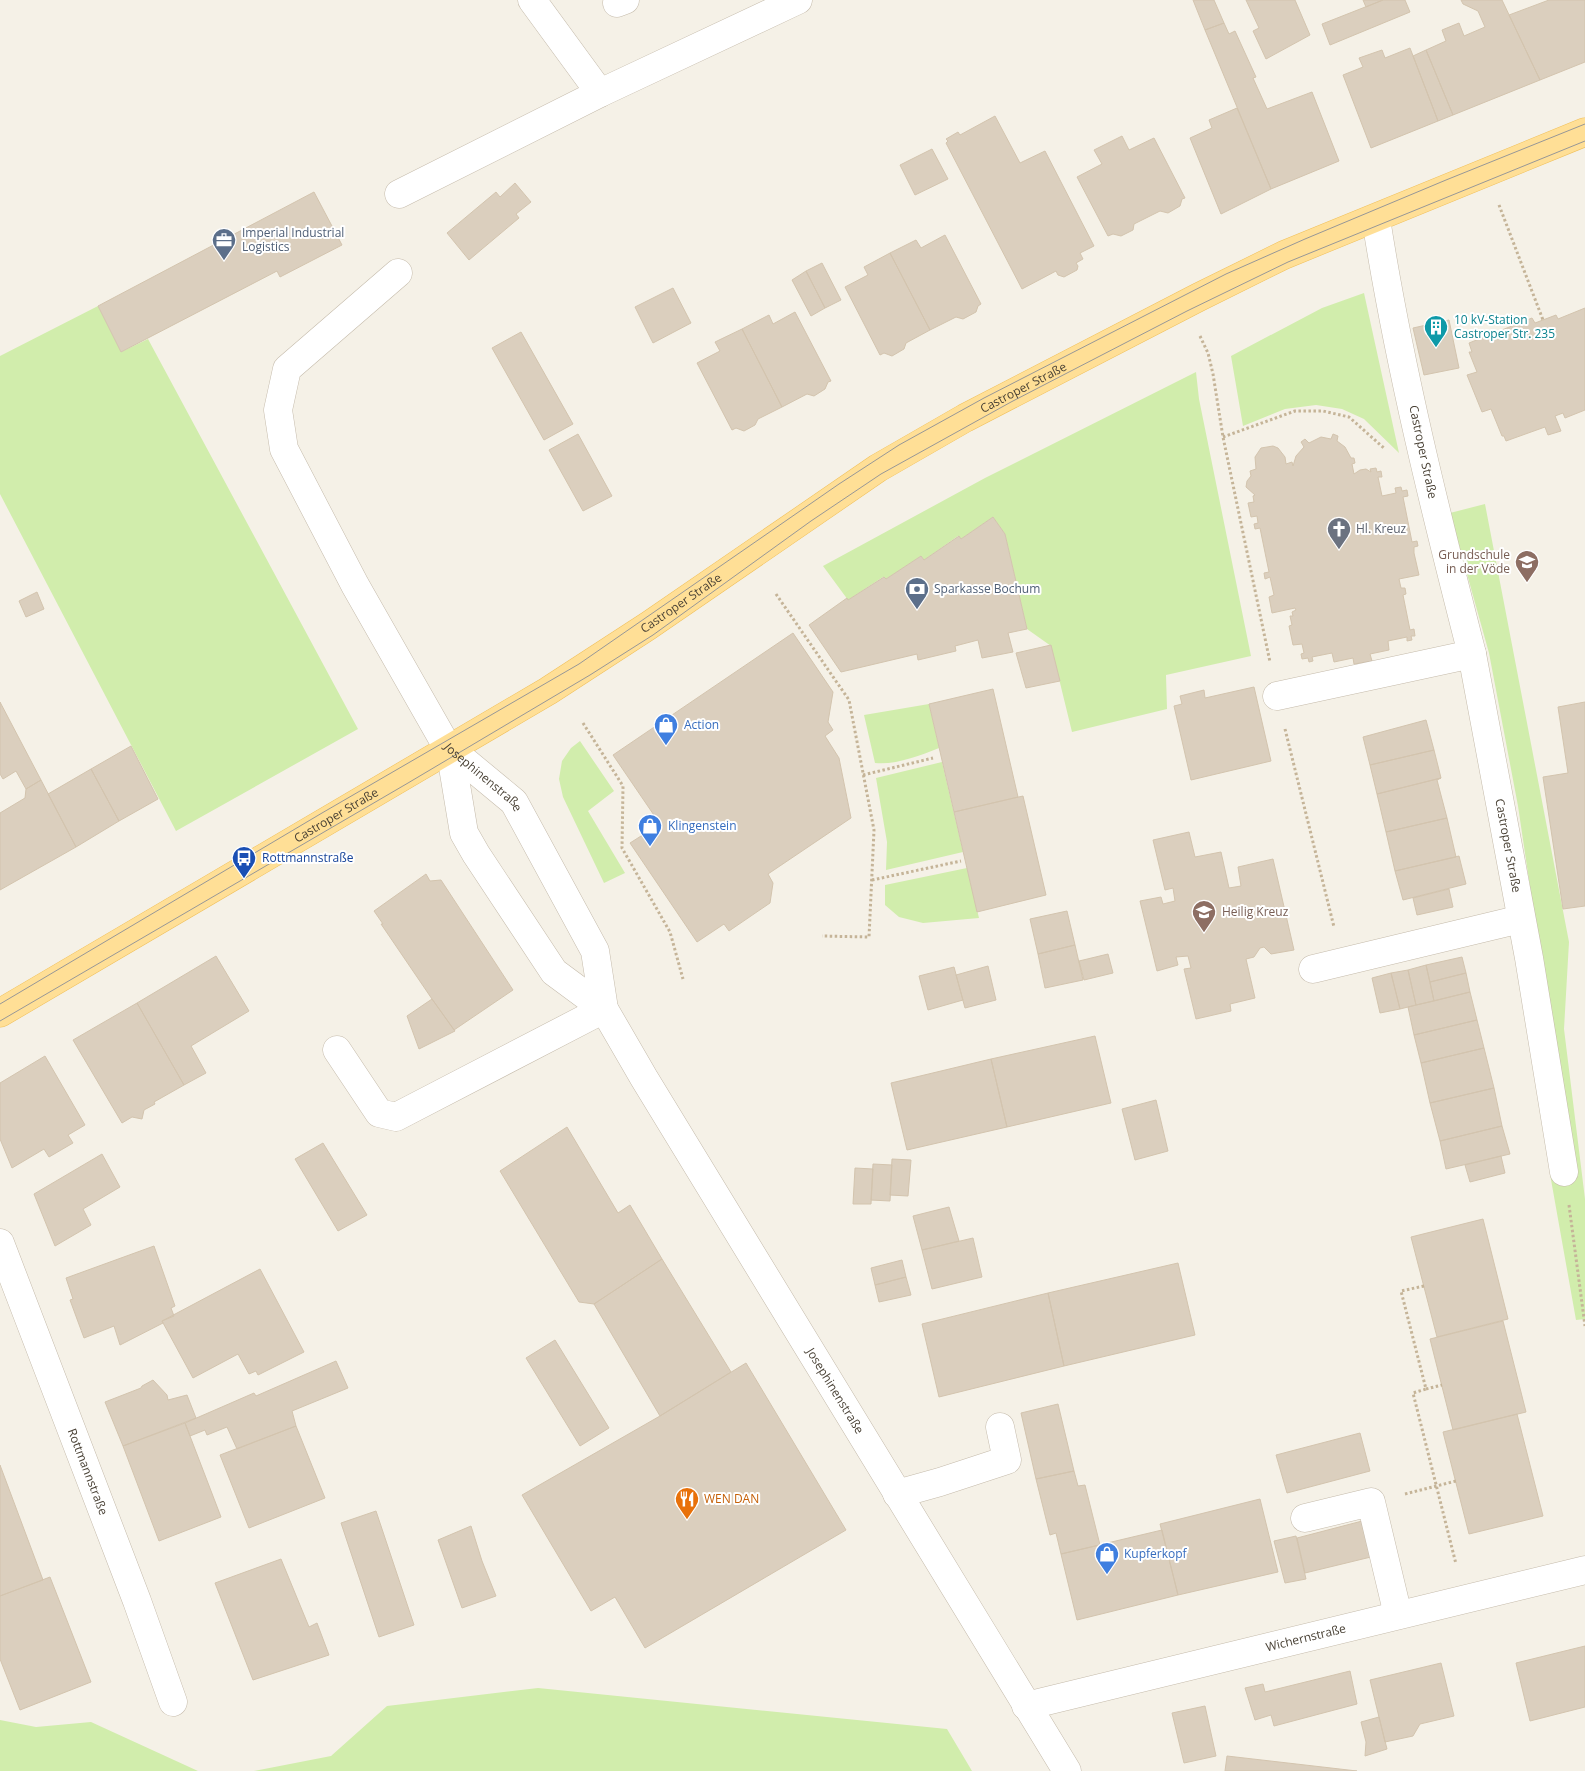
<svg xmlns="http://www.w3.org/2000/svg" width="1585" height="1771" font-family="'Open Sans',sans-serif">
<style>
.green{fill:#d1edac}
.building{fill:#dbcfbe;stroke:#d3c4ae}
.lines{fill:none;stroke-linecap:round;stroke-linejoin:round}
.minor-casing{stroke:#c5bbab;stroke-width:29}
.major-casing{stroke:#f0c05b;stroke-width:29}
.path{stroke:#c5b498;stroke-width:3;stroke-dasharray:2.5 2.5;stroke-linecap:butt}
.minor{stroke:#fff;stroke-width:28}
.major{stroke:#ffdf96;stroke-width:28}
.tram{stroke:#979797;stroke-width:1}
.labels{text-anchor:middle;stroke-width:4;stroke-linejoin:round;paint-order:stroke}
.service-label{font-size:12px;fill:#4e5e75;stroke:#fff;text-anchor:start}
.culture-label{font-size:12px;fill:#0d838f;stroke:#fff;text-anchor:start}
.street-label{font-size:12px;fill:#494135;stroke:#fff}
.worship-label{font-size:12px;fill:#5b616d;stroke:#fff;text-anchor:start}
.education-label{font-size:12px;fill:#785e54;stroke:#fff;text-anchor:end}
.shop-label{font-size:12px;fill:#366cbe;stroke:#fff;text-anchor:start}
.transit-label{font-size:12px;fill:#164399;stroke:#fff;text-anchor:start}
.food-label{font-size:12px;fill:#c56008;stroke:#fff;text-anchor:start}
</style>
<rect width="100%" height="100%" fill="#f5f1e7"/>
<path class="green" d="M 1364,293 L 1399,453 L 1364,419 L 1342,409 L 1316,405 L 1285,409 L 1243,426 L 1231,356 L 1322,308 Z
M 98,306 L 121,352 L 148,339 L 358,729 L 176,831 L 0,494 L 0,356 Z
M 1196,372 L 1199,399 L 1251,656 L 1166,675 L 1167,709 L 1072,732 L 1051,646 L 1027,629 L 1005,534 L 993,517 L 961,539 L 958,536 L 924,560 L 921,556 L 886,579 L 883,577 L 848,600 L 823,566 L 985,478 Z
M 1485,504 L 1569,942 L 1564,1029 L 1585,1199 L 1585,1319 L 1576,1320 L 1550,1174 L 1572,1170 L 1518,806 L 1489,653 L 1450,513 Z
M 929,704 L 939,748 C 919,756 896,765 875,763 L 864,715 Z
M 580,741 L 614,791 L 588,811 L 625,873 L 604,883 L 563,797 L 559,779 L 562,761 L 571,748 Z
M 942,762 L 963,852 L 886,870 L 887,842 L 876,778 Z
M 967,868 L 979,918 L 923,923 L 899,917 L 885,905 L 885,885 Z
M 538,1688 L 947,1729 L 972,1771 L 254,1771 L 331,1756 L 387,1706 Z
M 0,1720 L 36,1727 L 91,1722 L 198,1771 L 0,1771 Z"/>
<path class="building" d="M 1193,0 L 1214,0 L 1224,23 L 1205,30 Z
M 1246,0 L 1295,0 L 1310,35 L 1266,59 L 1253,31 L 1259,28 Z
M 1363,0 L 1383,0 L 1366,7 Z
M 1383,0 L 1405,0 L 1410,12 L 1330,45 L 1322,24 Z
M 1461,0 L 1502,0 L 1540,80 L 1453,115 L 1426,50 L 1446,41 L 1442,30 L 1459,23 L 1464,36 L 1485,27 L 1478,11 L 1463,4 Z
M 1549,0 L 1585,0 L 1585,62 L 1540,80 L 1509,15 Z
M 1224,23 L 1229,34 L 1235,31 L 1256,77 L 1253,78 L 1267,109 L 1312,92 L 1339,161 L 1271,189 L 1205,30 Z
M 1410,48 L 1438,121 L 1371,148 L 1343,75 L 1363,67 L 1359,58 L 1382,50 L 1385,58 Z
M 1426,50 L 1453,115 L 1438,121 L 1413,56 Z
M 1237,108 L 1271,189 L 1221,214 L 1190,138 L 1212,128 L 1209,120 Z
M 995,116 L 1020,163 L 1045,151 L 1094,246 L 1080,253 L 1083,259 L 1076,263 L 1078,266 L 1077,270 L 1064,277 L 1058,275 L 1056,271 L 1022,289 L 946,143 L 948,141 L 946,139 L 958,132 L 960,135 Z
M 1122,136 L 1129,150 L 1154,138 L 1185,198 L 1182,199 L 1180,206 L 1168,213 L 1160,211 L 1134,224 L 1133,230 L 1121,236 L 1113,234 L 1108,236 L 1077,177 L 1102,164 L 1094,150 Z
M 932,149 L 948,179 L 915,195 L 900,165 Z
M 515,183 L 531,202 L 516,214 L 519,218 L 469,260 L 447,233 L 496,192 L 500,197 Z
M 314,192 L 342,245 L 280,277 L 277,271 L 121,352 L 98,306 Z
M 945,235 L 981,304 L 978,306 L 976,312 L 963,319 L 956,317 L 930,330 L 890,253 L 916,240 L 921,248 Z
M 890,253 L 930,330 L 906,343 L 904,349 L 892,356 L 884,353 L 880,355 L 845,287 L 868,275 L 864,267 Z
M 822,263 L 841,300 L 825,308 L 806,271 Z
M 806,271 L 825,308 L 811,316 L 792,280 Z
M 673,288 L 691,323 L 653,343 L 635,307 Z
M 1585,308 L 1585,410 L 1565,418 L 1563,413 L 1555,416 L 1561,431 L 1548,435 L 1545,427 L 1506,441 L 1504,436 L 1502,436 L 1491,409 L 1482,412 L 1467,375 L 1477,372 L 1469,352 L 1472,352 L 1469,343 L 1532,318 L 1535,323 L 1556,315 L 1558,319 Z
M 795,312 L 831,381 L 828,382 L 825,389 L 814,396 L 807,394 L 782,407 L 742,329 L 769,315 L 773,324 Z
M 1449,320 L 1459,368 L 1424,375 L 1413,328 Z
M 742,329 L 782,407 L 758,419 L 755,425 L 744,431 L 736,428 L 732,430 L 697,363 L 720,351 L 715,342 Z
M 521,332 L 573,424 L 544,440 L 492,348 Z
M 578,434 L 612,496 L 583,511 L 549,450 Z
M 1333,434 L 1338,436 L 1337,441 L 1345,447 L 1351,458 L 1354,458 L 1355,463 L 1352,464 L 1354,474 L 1360,470 L 1366,469 L 1371,472 L 1370,469 L 1376,468 L 1377,472 L 1381,471 L 1382,477 L 1378,477 L 1382,496 L 1396,493 L 1395,488 L 1401,487 L 1402,491 L 1407,490 L 1408,496 L 1403,497 L 1412,542 L 1417,541 L 1418,546 L 1414,547 L 1414,553 L 1419,575 L 1399,579 L 1401,588 L 1405,588 L 1406,594 L 1403,595 L 1410,630 L 1414,629 L 1415,636 L 1411,636 L 1412,640 L 1407,641 L 1407,637 L 1388,641 L 1389,650 L 1370,654 L 1372,661 L 1354,664 L 1353,658 L 1334,662 L 1332,653 L 1312,657 L 1313,661 L 1309,662 L 1308,658 L 1302,659 L 1301,654 L 1304,653 L 1302,644 L 1293,645 L 1289,626 L 1292,625 L 1290,616 L 1293,616 L 1292,612 L 1296,610 L 1295,608 L 1272,613 L 1269,597 L 1274,595 L 1270,577 L 1265,579 L 1264,573 L 1269,572 L 1260,528 L 1255,529 L 1254,524 L 1258,523 L 1257,516 L 1251,517 L 1248,503 L 1254,502 L 1253,496 L 1255,495 L 1246,487 L 1247,481 L 1251,476 L 1250,471 L 1256,469 L 1255,457 L 1261,448 L 1273,446 L 1278,448 L 1285,457 L 1286,464 L 1292,462 L 1293,466 L 1296,456 L 1304,447 L 1301,442 L 1305,439 L 1309,443 L 1321,437 L 1331,439 Z
M 993,517 L 1005,534 L 1027,629 L 1008,633 L 1013,652 L 982,658 L 978,640 L 955,646 L 956,651 L 918,660 L 917,654 L 841,672 L 809,625 L 847,598 L 848,600 L 884,577 L 886,579 L 921,556 L 924,560 L 959,536 L 961,539 Z
M 37,592 L 44,609 L 26,617 L 19,601 Z
M 793,633 L 833,692 L 828,722 L 833,730 L 825,736 L 839,758 L 851,818 L 768,874 L 773,883 L 770,903 L 729,931 L 724,924 L 697,942 L 630,843 L 660,824 L 613,755 Z
M 1051,645 L 1060,681 L 1026,688 L 1016,653 Z
M 1254,687 L 1271,761 L 1191,780 L 1174,706 L 1182,704 L 1180,696 L 1204,690 L 1205,698 Z
M 993,689 L 1018,797 L 954,812 L 929,704 Z
M 0,702 L 41,780 L 26,789 L 16,771 L 3,779 L 0,774 Z
M 1585,702 L 1585,906 L 1563,909 L 1543,777 L 1568,773 L 1558,707 Z
M 1426,720 L 1434,750 L 1370,765 L 1363,737 Z
M 131,746 L 158,799 L 119,821 L 91,769 Z
M 1434,750 L 1441,778 L 1377,794 L 1370,765 Z
M 91,769 L 119,821 L 76,847 L 48,794 Z
M 1441,778 L 1437,780 L 1447,818 L 1386,832 L 1377,794 Z
M 41,780 L 76,847 L 0,890 L 0,813 L 25,798 L 26,789 Z
M 1023,796 L 1046,895 L 977,912 L 954,812 Z
M 1447,818 L 1456,857 L 1395,871 L 1386,832 Z
M 1189,832 L 1195,857 L 1221,852 L 1229,888 L 1241,886 L 1238,867 L 1273,859 L 1294,950 L 1271,954 L 1264,947 L 1260,948 L 1254,957 L 1246,959 L 1255,998 L 1230,1004 L 1231,1011 L 1196,1019 L 1184,969 L 1191,968 L 1188,956 L 1176,957 L 1178,965 L 1157,971 L 1140,901 L 1161,897 L 1163,904 L 1175,901 L 1173,888 L 1165,890 L 1153,840 Z
M 1459,856 L 1466,884 L 1403,900 L 1395,871 Z
M 426,874 L 430,881 L 441,880 L 513,990 L 454,1030 L 432,999 L 381,924 L 383,924 L 374,911 Z
M 1449,889 L 1453,907 L 1417,915 L 1413,898 Z
M 1067,911 L 1075,945 L 1038,954 L 1030,919 Z
M 1075,945 L 1083,980 L 1045,988 L 1038,954 Z
M 1108,954 L 1113,973 L 1084,980 L 1079,961 Z
M 216,956 L 249,1011 L 191,1046 L 206,1073 L 184,1085 L 137,1003 Z
M 1462,957 L 1466,973 L 1430,982 L 1426,965 Z
M 1426,965 L 1434,1001 L 1416,1005 L 1408,970 Z
M 988,966 L 996,1000 L 965,1008 L 956,975 Z
M 954,967 L 963,1000 L 928,1010 L 919,976 Z
M 1408,970 L 1416,1005 L 1400,1009 L 1391,973 Z
M 1391,973 L 1400,1009 L 1380,1013 L 1372,978 Z
M 1466,973 L 1470,992 L 1434,1001 L 1430,982 Z
M 1470,992 L 1477,1020 L 1414,1035 L 1408,1007 Z
M 432,999 L 455,1031 L 419,1049 L 407,1016 Z
M 137,1003 L 184,1085 L 154,1102 L 155,1104 L 144,1110 L 142,1119 L 132,1117 L 122,1123 L 73,1040 Z
M 1477,1020 L 1484,1048 L 1421,1063 L 1414,1035 Z
M 1095,1036 L 1111,1103 L 1007,1127 L 991,1059 Z
M 1484,1048 L 1494,1088 L 1430,1103 L 1421,1063 Z
M 45,1056 L 85,1125 L 68,1135 L 73,1143 L 49,1157 L 44,1149 L 12,1168 L 0,1139 L 0,1083 Z
M 991,1059 L 1007,1127 L 907,1150 L 891,1083 Z
M 1494,1088 L 1502,1126 L 1440,1141 L 1430,1103 Z
M 1156,1100 L 1168,1151 L 1135,1160 L 1122,1109 Z
M 1502,1126 L 1510,1154 L 1446,1169 L 1440,1141 Z
M 567,1127 L 618,1213 L 630,1205 L 662,1259 L 594,1304 L 579,1302 L 500,1171 Z
M 323,1143 L 367,1215 L 338,1231 L 295,1159 Z
M 102,1154 L 120,1187 L 83,1209 L 91,1225 L 55,1246 L 34,1194 Z
M 1501,1156 L 1505,1173 L 1470,1182 L 1465,1165 Z
M 892,1159 L 911,1160 L 908,1196 L 890,1195 Z
M 873,1164 L 892,1165 L 890,1201 L 871,1200 Z
M 855,1168 L 873,1169 L 871,1204 L 853,1204 Z
M 949,1207 L 959,1241 L 922,1250 L 913,1216 Z
M 1483,1219 L 1508,1319 L 1437,1337 L 1411,1237 Z
M 973,1238 L 982,1277 L 932,1289 L 922,1250 Z
M 154,1246 L 175,1306 L 171,1308 L 174,1316 L 162,1321 L 163,1323 L 120,1345 L 114,1326 L 84,1338 L 70,1300 L 73,1299 L 66,1278 Z
M 662,1259 L 731,1372 L 660,1416 L 594,1304 Z
M 902,1260 L 906,1277 L 875,1285 L 871,1268 Z
M 1178,1263 L 1195,1335 L 1064,1366 L 1048,1293 Z
M 260,1269 L 304,1352 L 258,1375 L 256,1371 L 249,1374 L 238,1354 L 193,1378 L 162,1321 Z
M 906,1277 L 911,1295 L 879,1302 L 875,1285 Z
M 1048,1293 L 1064,1366 L 939,1397 L 922,1324 Z
M 1503,1321 L 1526,1412 L 1453,1430 L 1430,1339 Z
M 555,1340 L 609,1428 L 580,1446 L 526,1358 Z
M 336,1361 L 348,1388 L 292,1411 L 296,1426 L 237,1449 L 227,1427 L 207,1435 L 205,1430 L 190,1436 L 185,1423 L 254,1393 L 256,1396 Z
M 746,1363 L 846,1530 L 645,1648 L 615,1597 L 591,1611 L 522,1495 L 660,1416 Z
M 153,1380 L 167,1395 L 168,1400 L 187,1395 L 196,1418 L 123,1446 L 105,1402 L 141,1388 L 142,1386 Z
M 1058,1404 L 1074,1471 L 1036,1479 L 1021,1413 Z
M 1517,1414 L 1543,1516 L 1469,1534 L 1443,1432 Z
M 185,1423 L 221,1517 L 159,1541 L 123,1446 Z
M 296,1426 L 325,1498 L 249,1528 L 220,1455 Z
M 1360,1433 L 1370,1471 L 1287,1493 L 1276,1455 Z
M 0,1465 L 43,1580 L 0,1596 Z
M 1074,1471 L 1078,1486 L 1085,1485 L 1100,1545 L 1061,1554 L 1056,1533 L 1050,1535 L 1036,1479 Z
M 1260,1499 L 1278,1572 L 1178,1595 L 1160,1524 Z
M 376,1511 L 414,1625 L 379,1637 L 341,1523 Z
M 1366,1520 L 1375,1556 L 1305,1573 L 1297,1538 Z
M 471,1526 L 482,1561 L 496,1596 L 462,1608 L 438,1540 Z
M 1162,1530 L 1178,1595 L 1077,1620 L 1061,1554 Z
M 1296,1536 L 1306,1579 L 1285,1583 L 1274,1541 Z
M 281,1559 L 309,1627 L 317,1623 L 329,1655 L 253,1680 L 215,1583 Z
M 50,1577 L 91,1682 L 20,1710 L 0,1659 L 0,1596 Z
M 1585,1646 L 1585,1707 L 1530,1721 L 1516,1663 Z
M 1441,1663 L 1454,1716 L 1420,1724 L 1413,1736 L 1385,1742 L 1370,1680 Z
M 1350,1671 L 1357,1704 L 1274,1726 L 1271,1715 L 1255,1720 L 1245,1688 L 1263,1684 L 1265,1692 Z
M 1205,1706 L 1216,1756 L 1184,1763 L 1172,1713 Z
M 1379,1717 L 1387,1749 L 1365,1756 L 1366,1742 L 1361,1722 Z
M 1227,1756 L 1357,1771 L 1225,1771 Z"/>
<g class="lines">
<g class="minor-casing">
<g id="minor">
<path d="M 532,0 L 600,93"/>
<path d="M 617,3 L 625,0"/>
<path d="M 399,194 L 600,93 L 798,0"/>
<path id="s1" d="M 398,273 L 287,369 L 278,410 L 284,449 L 355,585 L 445,743 L 450,749 L 514,802 L 595,951 L 604,1009 L 644,1078 L 1067,1771"/>
<path id="s2" d="M 1472,654 L 1529,958 L 1564,1172"/>
<path d="M 1277,696 L 1472,654 C 1435,510 1399,366 1376,219"/>
<path d="M 450,749 L 464,833 L 476,854 L 554,972 L 604,1009"/>
<path d="M 1313,969 L 1521,919"/>
<path d="M 337,1050 L 379,1113 L 396,1117 L 604,1009"/>
<path id="s3" d="M 0,1243 L 137,1601 L 173,1702"/>
<path d="M 897,1494 L 940,1482 L 1007,1460 L 1000,1427"/>
<path d="M 1305,1518 L 1371,1502 L 1398,1615"/>
<path id="s4" d="M 1026,1706 L 1585,1570"/>
</g>
</g>
<g class="major-casing">
<g id="major">
<path id="s5" d="M 0,1013 L 548,691 L 648,626 L 878,468 L 965,418 L 1199,297 L 1284,255 L 1585,132"/>
</g>
</g>
<path class="path" d="M 1499,205 L 1543,320
M 1200,336 L 1208,353 L 1213,374 L 1223,437 L 1270,662
M 1223,437 L 1295,411 L 1323,411 L 1349,417 L 1385,449
M 776,594 L 849,700 L 874,830 L 869,937 L 822,936
M 583,723 L 623,786 L 622,848 L 670,932 L 683,979
M 1285,729 L 1334,927
M 863,775 L 933,758
M 872,880 L 961,861
M 1569,1205 L 1585,1326
M 1424,1286 L 1401,1291 L 1426,1389 L 1413,1393 L 1456,1564
M 1426,1389 L 1442,1385
M 1405,1494 L 1456,1481"/>
<use href="#minor" class="minor"/>
<use href="#major" class="major"/>
<path class="tram" d="M 0,1004 L 322,813 L 579,664 L 839,484 L 899,445 L 984,398 L 1226,274 L 1305,239 L 1446,180 L 1585,124
M 0,1021 L 408,783 L 590,675 L 653,635 L 811,521 L 881,474 L 1011,402 L 1187,311 L 1288,262 L 1585,141"/>
</g>
<defs>
<g id="office-pin" transform="scale(1.25)"><path d="M0 17L-7.5 6A9.5 9.5 0 1 1 7.5 6Z" fill="#5c6f8a" stroke="#fff"/><path d="M-6-3h4V-5.5h4V-3h4V5H-6ZM-1-4.5V-3h2v-1.5ZM-6 0V1H6V0Z" fill="#fff"/></g>
<g id="building-pin" transform="scale(1.25)"><path d="M0 17L-7.5 6A9.5 9.5 0 1 1 7.5 6Z" fill="#0f9aa8" stroke="#fff"/><path d="M-4-6H4V6H1V3H-1V6H-4ZM-2.5-4.3h1.7v1.8h-1.7ZM.8-4.3h1.7v1.8H.8ZM-2.5-1h1.7V.8h-1.7ZM.8-1h1.7V.8H.8Z" fill="#fff"/></g>
<g id="church-pin" transform="scale(1.25)"><path d="M0 17L-7.5 6A9.5 9.5 0 1 1 7.5 6Z" fill="#6b7280" stroke="#fff"/><path d="M-1.2-6h2.4v3.5h3.3v2.4h-3.3V6h-2.4V-.1h-3.3v-2.4h3.3Z" fill="#fff"/></g>
<g id="school-pin" transform="scale(1.25)"><path d="M0 17L-7.5 6A9.5 9.5 0 1 1 7.5 6Z" fill="#8d6e63" stroke="#fff"/><path d="M0-5L7-2L0 1L-7-2ZM-4 1L0 2.5L4 1V4Q0 6-4 4Z" fill="#fff"/></g>
<g id="bank-pin" transform="scale(1.25)"><path d="M0 17L-7.5 6A9.5 9.5 0 1 1 7.5 6Z" fill="#5c6f8a" stroke="#fff"/><path d="M-6-4H6V4H-6ZM0-2.3a2.3 2.3 0 1 0 0 4.6a2.3 2.3 0 1 0 0-4.6Z" fill="#fff"/></g>
<g id="shop-pin" transform="scale(1.25)"><path d="M0 17L-7.5 6A9.5 9.5 0 1 1 7.5 6Z" fill="#3f7fe0" stroke="#fff"/><path d="M-5-2.5h2.3a2.7 3.5 0 0 1 5.4 0H5L5.5 6h-11ZM-1.5-2.5h3a1.5 2.3 0 0 0-3 0Z" fill="#fff"/></g>
<g id="bus-pin" transform="scale(1.25)"><path d="M0 17L-7.5 6A9.5 9.5 0 1 1 7.5 6Z" fill="#1a4fb4" stroke="#fff"/><path d="M-5-6H5V4H4V6H2V4H-2V6H-4V4H-5ZM-3.5-4V0h7V-4ZM-3.5 1.2v1.5H-2V1.2ZM2 1.2v1.5H3.5V1.2Z" fill="#fff"/></g>
<g id="restaurant-pin" transform="scale(1.25)"><path d="M0 17L-7.5 6A9.5 9.5 0 1 1 7.5 6Z" fill="#e8710a" stroke="#fff"/><path d="M-5-6h1v4h1v-4h1v4h1v-4h1v5L-1.5 .5V6h-2V.5L-5-1ZM5-6V6H3V1.5H1.5Q1.5-4 5-6Z" fill="#fff"/></g>
</defs>
<g fill-rule="evenodd">
<use href="#office-pin" x="224" y="240"/>
<use href="#building-pin" x="1436" y="327"/>
<use href="#church-pin" x="1339" y="529"/>
<use href="#school-pin" x="1527" y="562"/>
<use href="#bank-pin" x="917" y="589"/>
<use href="#shop-pin" x="666" y="725"/>
<use href="#shop-pin" x="650" y="826"/>
<use href="#bus-pin" x="244" y="858"/>
<use href="#school-pin" x="1204" y="912"/>
<use href="#restaurant-pin" x="687" y="1499"/>
<use href="#shop-pin" x="1107" y="1554"/>
</g>
<g class="labels">
<g class="service-label">
<text x="242" y="237">Imperial Industrial<tspan x="242" dy="14">Logistics</tspan></text>
<text x="934" y="593">Sparkasse Bochum</text>
</g>
<g class="culture-label">
<text x="1454" y="324">10 kV-Station<tspan x="1454" dy="14">Castroper Str. 235</tspan></text>
</g>
<g class="street-label">
<text dy="4" stroke="none"><textPath href="#s5" startOffset="1200">Castroper Straße</textPath></text>
<text transform="translate(1423 452) rotate(78)" y="4">Castroper Straße</text>
<text dy="4" stroke="none"><textPath href="#s5" startOffset="795">Castroper Straße</textPath></text>
<text dy="4" stroke="none"><textPath href="#s1" startOffset="615">Josephinenstraße</textPath></text>
<text dy="4" stroke="none"><textPath href="#s5" startOffset="390">Castroper Straße</textPath></text>
<text dy="4" stroke="none"><textPath href="#s2" startOffset="195">Castroper Straße</textPath></text>
<text dy="4" stroke="none"><textPath href="#s1" startOffset="1329">Josephinenstraße</textPath></text>
<text dy="4" stroke="none"><textPath href="#s3" startOffset="245">Rottmannstraße</textPath></text>
<text dy="4" stroke="none"><textPath href="#s4" startOffset="288">Wichernstraße</textPath></text>
</g>
<g class="worship-label">
<text x="1356" y="533">Hl. Kreuz</text>
</g>
<g class="education-label">
<text x="1510" y="559">Grundschule<tspan x="1510" dy="14">in der Vöde</tspan></text>
<text x="1222" y="916" text-anchor="start">Heilig Kreuz</text>
</g>
<g class="shop-label">
<text x="684" y="729">Action</text>
<text x="668" y="830">Klingenstein</text>
<text x="1124" y="1558">Kupferkopf</text>
</g>
<g class="transit-label">
<text x="262" y="862">Rottmannstraße</text>
</g>
<g class="food-label">
<text x="704" y="1503">WEN DAN</text>
</g>
</g>
</svg>
